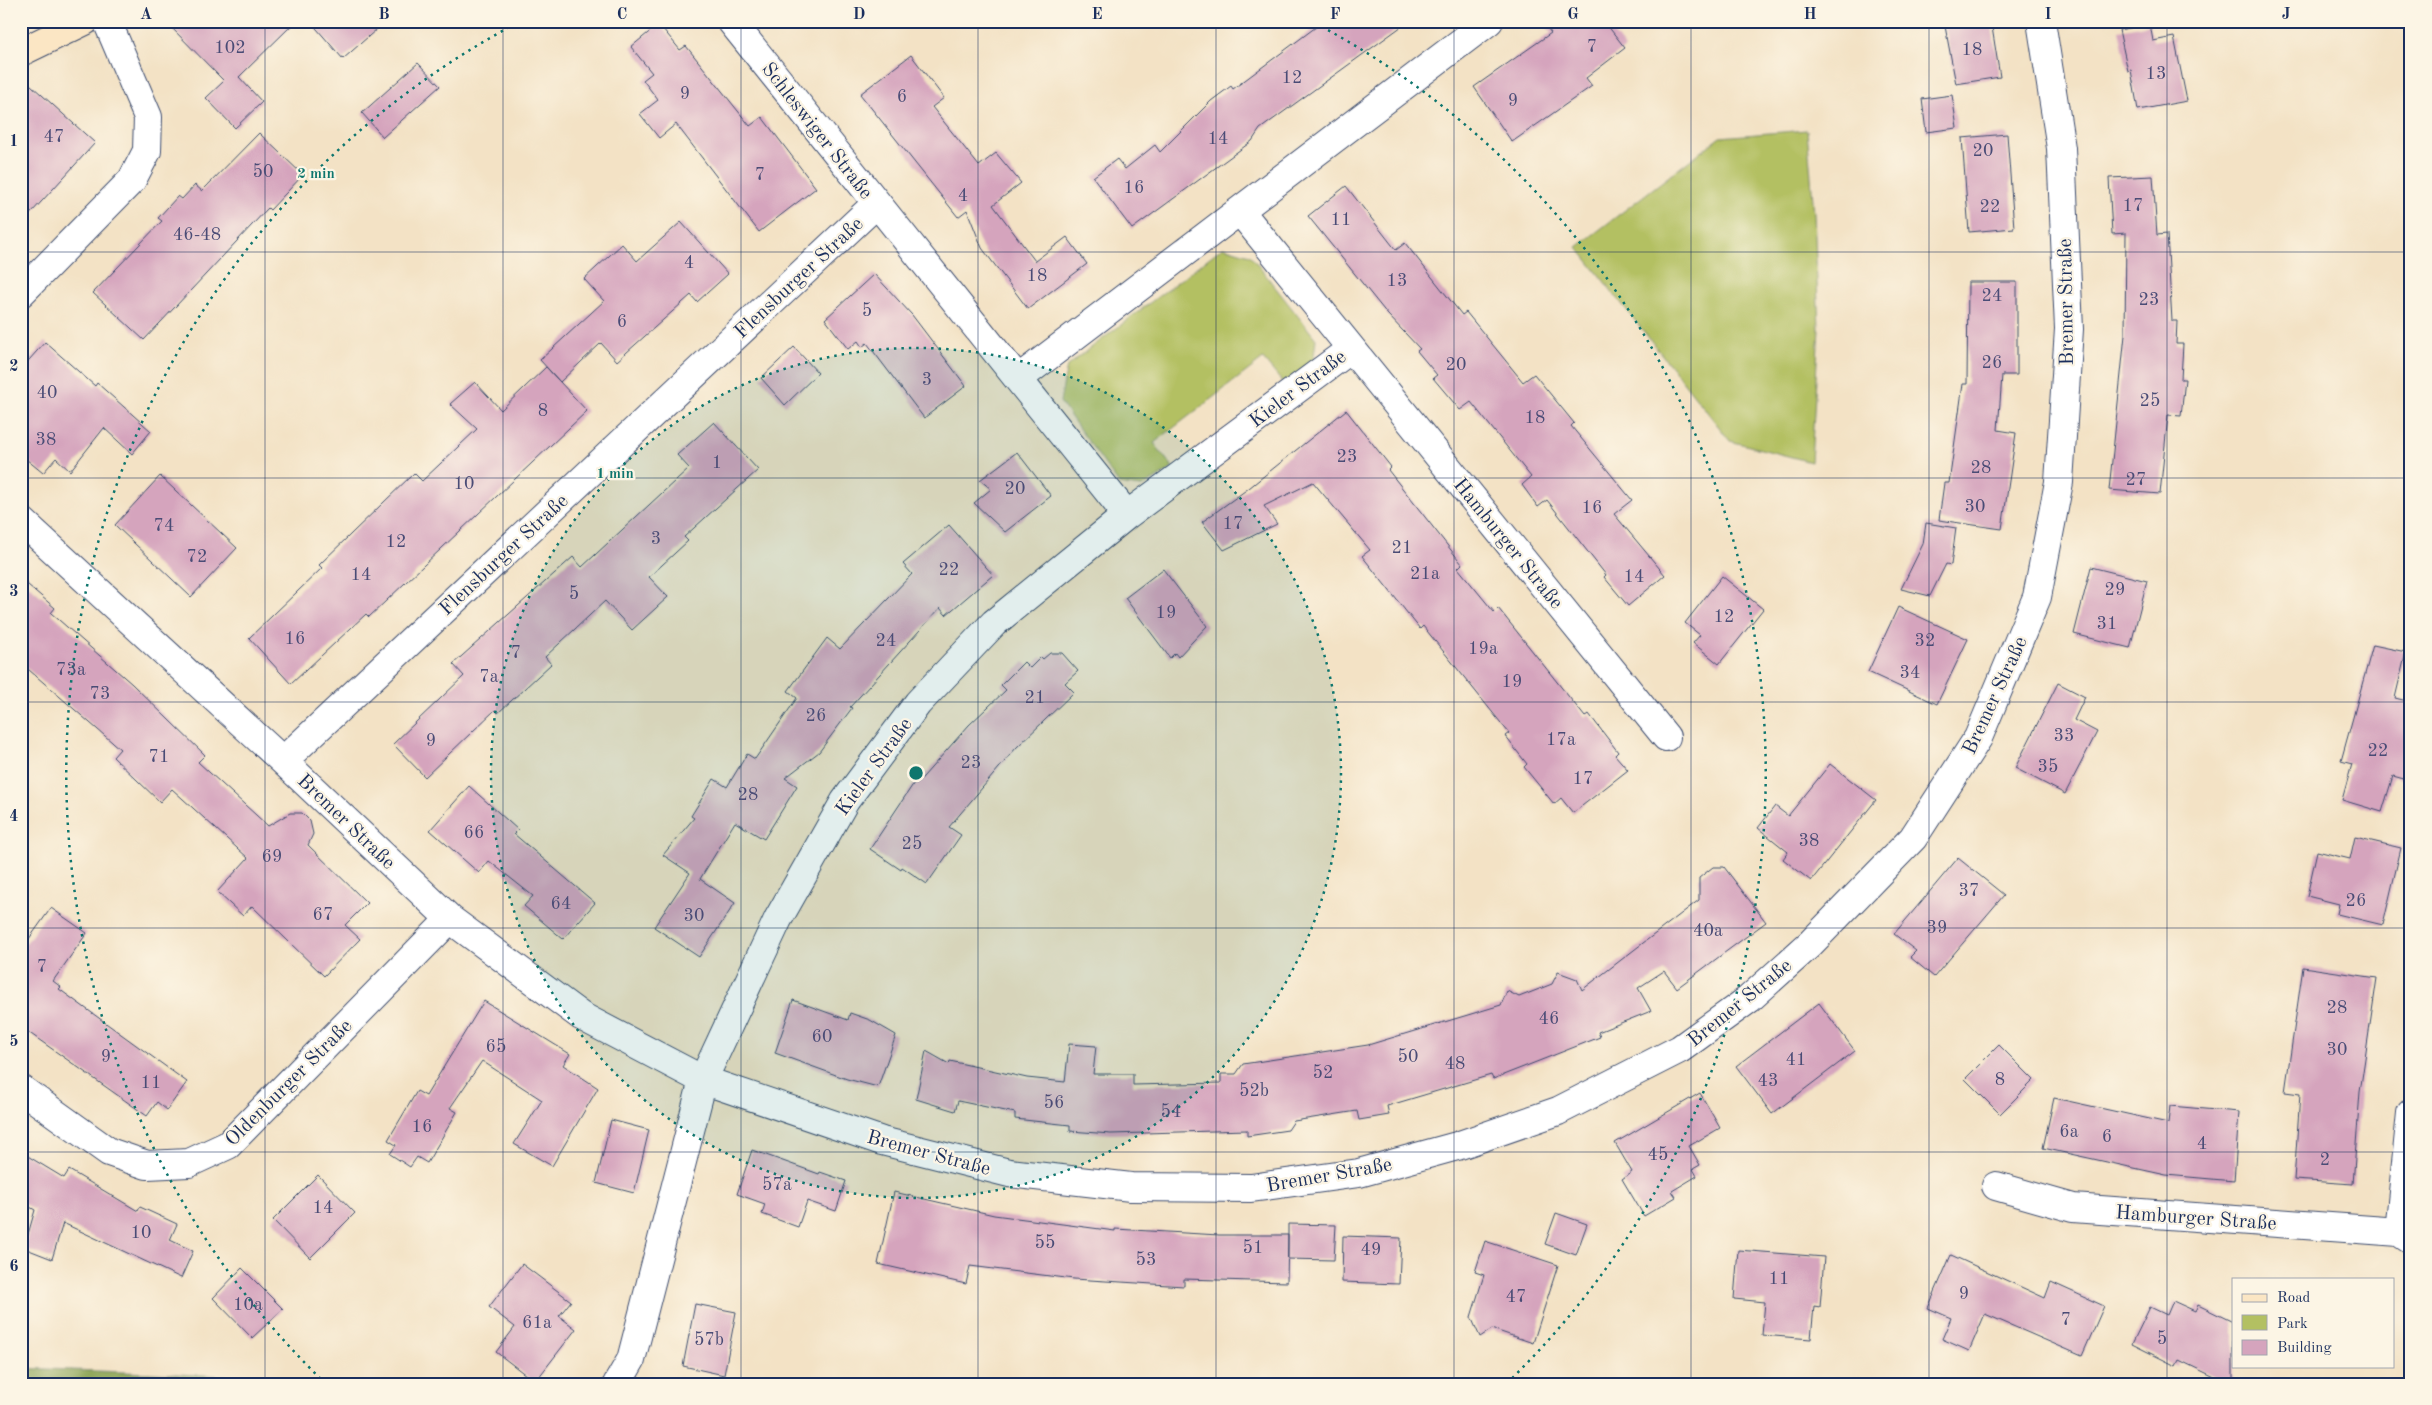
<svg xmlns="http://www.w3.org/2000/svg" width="2432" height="1405" font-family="'Old Standard TT',serif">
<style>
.green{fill:#b3c062;stroke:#677860}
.forest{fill:#8ea658;stroke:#546a5b}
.building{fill:#d5a4bd}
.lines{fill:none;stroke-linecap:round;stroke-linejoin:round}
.street-casing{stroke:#3b4a6d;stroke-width:30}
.secondary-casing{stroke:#3b4a6d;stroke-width:30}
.street{stroke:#fff;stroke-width:28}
.secondary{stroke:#fbe6c4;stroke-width:28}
.grid{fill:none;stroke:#1b2f5e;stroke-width:1;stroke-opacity:0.55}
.ring{fill:none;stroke:#0f766e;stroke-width:2.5;stroke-dasharray:2.5 5}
.labels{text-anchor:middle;stroke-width:4.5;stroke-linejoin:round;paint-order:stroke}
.number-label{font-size:18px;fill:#4a4c76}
.street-label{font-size:20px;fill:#1b2f5e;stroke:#fcf5e5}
.centre{fill:#0f766e;stroke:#fcf5e5;stroke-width:2.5}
.ring-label{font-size:15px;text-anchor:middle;font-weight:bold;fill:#0f766e;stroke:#fcf5e5;stroke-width:4.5;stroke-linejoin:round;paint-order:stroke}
.neatline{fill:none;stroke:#1b2f5e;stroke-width:2}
.grid-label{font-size:16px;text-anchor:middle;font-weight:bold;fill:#1b2f5e}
</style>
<rect width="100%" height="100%" fill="#fcf5e5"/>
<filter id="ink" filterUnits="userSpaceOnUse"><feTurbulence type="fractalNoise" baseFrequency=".02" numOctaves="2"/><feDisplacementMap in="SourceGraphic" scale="10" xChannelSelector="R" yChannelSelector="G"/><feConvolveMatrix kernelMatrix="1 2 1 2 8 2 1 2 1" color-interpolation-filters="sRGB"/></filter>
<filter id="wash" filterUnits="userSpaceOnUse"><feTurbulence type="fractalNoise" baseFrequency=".0096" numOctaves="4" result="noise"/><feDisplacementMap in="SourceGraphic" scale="20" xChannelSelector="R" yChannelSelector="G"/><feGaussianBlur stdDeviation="1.12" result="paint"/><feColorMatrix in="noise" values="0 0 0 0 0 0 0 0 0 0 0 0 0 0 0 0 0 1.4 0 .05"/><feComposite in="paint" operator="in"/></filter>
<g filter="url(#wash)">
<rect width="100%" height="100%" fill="#f3e2c5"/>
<path class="green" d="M 1807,130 L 1814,213 L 1819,328 L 1811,462 L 1730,441 L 1577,247 L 1720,137 Z
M 1223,247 L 1250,255 L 1316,339 L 1313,365 L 1283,383 L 1263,359 L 1154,443 L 1173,468 L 1142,487 L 1119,484 L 1060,402 L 1067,366 Z"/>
<path class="forest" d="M 21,1368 L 227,1376 L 225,1384 L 21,1384 Z"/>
<g id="blocks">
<path class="building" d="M 165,21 L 296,21 L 239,77 L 262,102 L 235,128 L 206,98 L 224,81 Z
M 310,21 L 386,21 L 343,59 Z
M 1324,21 L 1409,21 L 1260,129 L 1252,141 L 1132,229 L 1093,177 L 1117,159 L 1125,169 L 1155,145 L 1160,152 L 1211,101 L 1231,86 L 1233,89 Z
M 1542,21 L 1604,21 L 1625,48 L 1586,78 L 1592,86 L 1512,142 L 1474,87 L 1551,33 Z
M 1944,21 L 1991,21 L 2000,77 L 1956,84 Z
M 659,24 L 680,50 L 686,46 L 750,126 L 762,117 L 816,188 L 759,232 L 676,124 L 659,138 L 640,114 L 658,100 L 643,80 L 652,73 L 631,47 Z
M 2150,24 L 2153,41 L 2174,37 L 2187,101 L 2138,110 L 2131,70 L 2128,71 L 2119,30 Z
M 911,55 L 944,98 L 932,107 L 979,166 L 996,153 L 1021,183 L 993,205 L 1035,261 L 1067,237 L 1087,264 L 1028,309 L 982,248 L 967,210 L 958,217 L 860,94 Z
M 418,63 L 440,86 L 383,137 L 362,113 Z
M 21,76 L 95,143 L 21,224 Z
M 1952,95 L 1957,128 L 1926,132 L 1922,99 Z
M 259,133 L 303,175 L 270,210 L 268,208 L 144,340 L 93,293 L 162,221 L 158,218 L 178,196 L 182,199 L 195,185 L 202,191 Z
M 2007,134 L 2014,228 L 1969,232 L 1962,138 Z
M 2153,176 L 2157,235 L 2167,234 L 2172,321 L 2177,321 L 2176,344 L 2183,344 L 2181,379 L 2185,379 L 2181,416 L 2168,415 L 2160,494 L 2109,490 L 2125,335 L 2126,233 L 2112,234 L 2109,178 Z
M 1346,186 L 1396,250 L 1405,243 L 1462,315 L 1466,312 L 1523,382 L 1534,374 L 1574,423 L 1571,426 L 1632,500 L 1614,514 L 1665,575 L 1628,606 L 1604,577 L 1606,575 L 1547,500 L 1538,507 L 1522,485 L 1531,477 L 1471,402 L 1460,410 L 1433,378 L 1437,375 L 1417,351 L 1420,349 L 1388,315 L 1308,216 Z
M 681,222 L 728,274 L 697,302 L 691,295 L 617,361 L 601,343 L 560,382 L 540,360 L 604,301 L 584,279 L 622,244 L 637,261 Z
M 874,274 L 912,315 L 966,386 L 924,418 L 867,343 L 862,347 L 858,341 L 848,349 L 825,319 Z
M 1968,282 L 2017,282 L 2017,375 L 2002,375 L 1998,430 L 2016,433 L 2002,529 L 1939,520 L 1944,483 L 1949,483 L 1963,384 L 1967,384 Z
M 45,342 L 95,386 L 97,383 L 151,431 L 132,454 L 104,428 L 70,471 L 56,458 L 43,473 L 21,455 L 21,369 Z
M 794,347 L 818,373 L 785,405 L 761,378 Z
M 546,367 L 587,411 L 369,617 L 366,614 L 291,684 L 249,638 L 322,568 L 319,565 L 414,473 L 422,481 L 477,429 L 450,404 L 475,382 L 501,410 Z
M 1346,410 L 1391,467 L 1388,470 L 1462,564 L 1458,568 L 1494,612 L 1498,608 L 1585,717 L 1589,714 L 1618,752 L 1615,755 L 1628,770 L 1573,813 L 1561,798 L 1554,804 L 1524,767 L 1527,764 L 1505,736 L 1509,733 L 1423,626 L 1420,629 L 1362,556 L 1370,550 L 1313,482 L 1264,506 L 1277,524 L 1224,550 L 1202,522 L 1249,488 Z
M 714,422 L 758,470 L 684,537 L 688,541 L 649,577 L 668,597 L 632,630 L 605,601 L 545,657 L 551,664 L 498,713 L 495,710 L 425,777 L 393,744 L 464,676 L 453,664 L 573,557 L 582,567 L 689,468 L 677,455 Z
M 1017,452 L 1051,496 L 1005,532 L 974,503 L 991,489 L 980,480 Z
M 160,476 L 237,548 L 191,597 L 115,525 Z
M 1926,523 L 1956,528 L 1951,565 L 1946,564 L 1930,596 L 1901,589 L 1923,544 Z
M 949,525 L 993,575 L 946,615 L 940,608 L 850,707 L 852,708 L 819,752 L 785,778 L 797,786 L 764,839 L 735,822 L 700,879 L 735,903 L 699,957 L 654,927 L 690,873 L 663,855 L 694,818 L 691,816 L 714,779 L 727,787 L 747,754 L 755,759 L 797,698 L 788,691 L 827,638 L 840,649 L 912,574 L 903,564 Z
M 2091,567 L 2147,581 L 2130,648 L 2074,634 Z
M 1163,569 L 1207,626 L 1178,657 L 1175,653 L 1170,658 L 1125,598 Z
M 1722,576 L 1763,609 L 1719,664 L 1693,643 L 1700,635 L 1685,623 Z
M 21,579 L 55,608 L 51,613 L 132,684 L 205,755 L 198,762 L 268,826 L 290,813 L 302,813 L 310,821 L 313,834 L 308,845 L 367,903 L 345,925 L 360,939 L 324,976 L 252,906 L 243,916 L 217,892 L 248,858 L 172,789 L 160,802 L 113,757 L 120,749 L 21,663 Z
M 1898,607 L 1968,639 L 1937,704 L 1868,672 Z
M 2373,645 L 2406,652 L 2395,698 L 2411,702 L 2411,781 L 2393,776 L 2382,812 L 2342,800 L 2352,764 L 2341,761 Z
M 1050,653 L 1062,653 L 1078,671 L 1065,683 L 1074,692 L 1016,748 L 949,827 L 961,835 L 927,884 L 902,867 L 901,870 L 870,849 L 914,783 L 916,785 L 969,725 L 1006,690 L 1001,685 L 1024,662 L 1030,668 L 1041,657 L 1043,659 Z
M 2058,683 L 2085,697 L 2074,720 L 2097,732 L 2065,794 L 2015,768 Z
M 1830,764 L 1876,800 L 1811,881 L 1783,859 L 1788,852 L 1758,828 L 1775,806 L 1788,816 Z
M 469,786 L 518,830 L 514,834 L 595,903 L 563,939 L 524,906 L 533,896 L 489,861 L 479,873 L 430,830 Z
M 2355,837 L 2401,848 L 2383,925 L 2337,914 L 2339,904 L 2307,896 L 2317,851 L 2350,859 Z
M 1958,858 L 2004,895 L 1934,977 L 1910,957 L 1916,951 L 1894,934 Z
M 1713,867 L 1724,867 L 1766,922 L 1677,988 L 1664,971 L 1638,988 L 1651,1011 L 1598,1032 L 1600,1037 L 1493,1079 L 1491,1075 L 1387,1106 L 1389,1115 L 1359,1120 L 1357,1111 L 1294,1121 L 1288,1130 L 1247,1136 L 1247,1130 L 1111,1134 L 1070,1131 L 1070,1125 L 1015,1119 L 1015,1113 L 958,1101 L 955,1111 L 916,1099 L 926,1051 L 949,1064 L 950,1061 L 1027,1078 L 1065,1082 L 1069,1044 L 1096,1046 L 1093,1074 L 1133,1074 L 1133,1085 L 1221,1083 L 1221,1074 L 1236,1074 L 1243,1064 L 1368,1045 L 1501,1005 L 1507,991 L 1519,997 L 1552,984 L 1558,972 L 1577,979 L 1582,990 L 1699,900 L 1699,878 Z
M 51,908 L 87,933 L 53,981 L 61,987 L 59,989 L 187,1082 L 167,1110 L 157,1102 L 147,1116 L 21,1027 L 21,950 Z
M 2303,967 L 2377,978 L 2360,1092 L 2353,1184 L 2294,1180 L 2300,1094 L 2285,1092 Z
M 793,1000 L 848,1020 L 850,1013 L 870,1020 L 896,1035 L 878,1087 L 847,1079 L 775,1053 Z
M 484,1001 L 570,1054 L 563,1065 L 598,1088 L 552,1166 L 514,1144 L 542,1100 L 482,1061 L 450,1108 L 457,1112 L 427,1163 L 417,1157 L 410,1167 L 390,1154 L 396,1145 L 388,1140 L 417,1091 L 426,1096 Z
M 1819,1003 L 1855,1051 L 1772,1114 L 1736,1066 Z
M 1999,1045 L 2034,1080 L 2000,1114 L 1965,1079 Z
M 1700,1093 L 1720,1128 L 1689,1146 L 1700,1165 L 1693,1169 L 1697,1176 L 1672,1191 L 1676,1197 L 1644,1216 L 1622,1179 L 1632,1172 L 1615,1143 Z
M 2054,1098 L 2168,1123 L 2170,1106 L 2239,1112 L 2234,1181 L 2166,1175 L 2043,1148 Z
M 611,1120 L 649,1130 L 634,1193 L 596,1183 Z
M 752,1150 L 819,1174 L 820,1172 L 846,1181 L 836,1211 L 807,1201 L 798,1227 L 762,1214 L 765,1204 L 737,1194 Z
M 21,1152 L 64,1178 L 69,1170 L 138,1211 L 140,1207 L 177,1224 L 170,1240 L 193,1251 L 181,1278 L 63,1223 L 52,1259 L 24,1248 L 35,1210 L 21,1202 Z
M 318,1175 L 355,1213 L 310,1258 L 273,1220 Z
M 894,1192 L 994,1215 L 1115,1231 L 1115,1229 L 1219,1235 L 1288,1235 L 1287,1282 L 1184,1279 L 1184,1286 L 1074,1279 L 970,1266 L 966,1284 L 878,1264 Z
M 1556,1213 L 1587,1224 L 1576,1255 L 1545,1244 Z
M 1288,1224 L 1336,1225 L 1334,1260 L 1288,1259 Z
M 1343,1236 L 1401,1238 L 1399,1284 L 1342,1282 Z
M 1485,1241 L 1558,1265 L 1533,1343 L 1492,1329 L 1480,1337 L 1471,1317 L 1484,1275 L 1475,1272 Z
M 1738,1250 L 1824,1257 L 1820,1307 L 1814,1306 L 1811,1339 L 1762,1335 L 1765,1302 L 1734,1299 Z
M 1951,1255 L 2045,1298 L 2051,1282 L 2104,1306 L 2082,1356 L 1985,1314 L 1969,1351 L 1942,1339 L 1951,1318 L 1928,1308 Z
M 522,1264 L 571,1301 L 559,1316 L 576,1329 L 535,1382 L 496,1352 L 515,1327 L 489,1307 Z
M 242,1268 L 283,1309 L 252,1338 L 213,1298 Z
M 2173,1301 L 2195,1311 L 2198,1305 L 2233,1322 L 2233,1384 L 2229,1384 L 2179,1360 L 2176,1366 L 2132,1344 L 2150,1307 L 2167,1315 Z
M 695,1304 L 736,1312 L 724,1375 L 683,1366 Z"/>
</g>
</g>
<g filter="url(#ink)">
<use href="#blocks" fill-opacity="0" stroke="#3b4a6d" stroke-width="1"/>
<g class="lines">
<g class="street-casing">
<path id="street" d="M 731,21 L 1127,515
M 1240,211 L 1666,737
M 21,293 L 132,180 L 147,151 L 148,117 L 107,21
M 1018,379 L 1489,21
M 21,520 L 283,761 L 450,919 L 581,1016 L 703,1080 L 882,1141 L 1009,1173 L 1131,1187 L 1251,1188 L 1359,1173 L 1457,1146 L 1558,1111 L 1680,1049 L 1749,999 L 1810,944 L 1913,838 L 1978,738 L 2037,597 L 2059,482 L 2069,329 L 2061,148 L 2041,21
M 283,761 L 876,204
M 21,1089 L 109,1152 L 147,1165 L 189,1163 L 228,1145 L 450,919
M 1996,1186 L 2073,1208 L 2399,1232 L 2411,1240
M 2399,1232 L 2411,1113
M 617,1384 L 631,1360 L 703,1080 L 778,919 L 845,801 L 918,703 L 994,623 L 1127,515 L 1351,349"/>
</g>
<g class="secondary-casing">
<path id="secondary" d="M 21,52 L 85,21"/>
</g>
<use href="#street" class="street"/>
<use href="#secondary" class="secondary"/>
</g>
</g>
<path class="grid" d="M 265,21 L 265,1384M 503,21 L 503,1384M 741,21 L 741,1384M 978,21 L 978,1384M 1216,21 L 1216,1384M 1454,21 L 1454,1384M 1691,21 L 1691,1384M 1929,21 L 1929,1384M 2167,21 L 2167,1384M 21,252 L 2411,252M 21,478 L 2411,478M 21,702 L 2411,702M 21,928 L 2411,928M 21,1152 L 2411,1152"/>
<circle cx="916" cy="773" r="425" fill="#0f766e" fill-opacity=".12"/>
<g class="ring">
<circle cx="916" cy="773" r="425"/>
<path d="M326 1384A849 849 0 0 1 517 23M1315 23A849 849 0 0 1 1506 1384"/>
</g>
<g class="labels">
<g class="number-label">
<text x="1592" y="52">7</text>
<text x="230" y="53">102</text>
<text x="1972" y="55">18</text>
<text x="2156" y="79">13</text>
<text x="1292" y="83">12</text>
<text x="685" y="99">9</text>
<text x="902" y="102">6</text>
<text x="1513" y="106">9</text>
<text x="54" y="142">47</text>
<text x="1218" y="144">14</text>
<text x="1983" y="156">20</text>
<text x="263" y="177">50</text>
<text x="760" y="180">7</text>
<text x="1134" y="193">16</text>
<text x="963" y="201">4</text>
<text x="2133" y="211">17</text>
<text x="1990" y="212">22</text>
<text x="1341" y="225">11</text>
<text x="197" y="240">46-48</text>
<text x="689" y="268">4</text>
<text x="1037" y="281">18</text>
<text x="1397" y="286">13</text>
<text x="1992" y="301">24</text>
<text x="2149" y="305">23</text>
<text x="867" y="316">5</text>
<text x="622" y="327">6</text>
<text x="1992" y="368">26</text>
<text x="1456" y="370">20</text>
<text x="927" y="385">3</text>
<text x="47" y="398">40</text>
<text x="2150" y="406">25</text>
<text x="543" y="416">8</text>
<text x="1535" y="423">18</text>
<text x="46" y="445">38</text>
<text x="1347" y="462">23</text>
<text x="717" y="468">1</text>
<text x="1981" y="473">28</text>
<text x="2136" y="485">27</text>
<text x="464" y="489">10</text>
<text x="1015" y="494">20</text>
<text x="1975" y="512">30</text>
<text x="1592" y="513">16</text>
<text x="1233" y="529">17</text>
<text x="164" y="531">74</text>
<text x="656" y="544">3</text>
<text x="396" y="547">12</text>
<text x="1402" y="553">21</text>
<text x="197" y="562">72</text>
<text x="949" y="575">22</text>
<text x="1425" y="579">21a</text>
<text x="361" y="580">14</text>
<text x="1634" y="582">14</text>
<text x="2115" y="595">29</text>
<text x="574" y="599">5</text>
<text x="1166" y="618">19</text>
<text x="1724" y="622">12</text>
<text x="2107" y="629">31</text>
<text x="295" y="644">16</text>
<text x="886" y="646">24</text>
<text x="1925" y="646">32</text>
<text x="1483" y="654">19a</text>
<text x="516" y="658">7</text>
<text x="71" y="675">73a</text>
<text x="1910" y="678">34</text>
<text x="489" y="682">7a</text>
<text x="1512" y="687">19</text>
<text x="100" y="699">73</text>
<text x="1035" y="703">21</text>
<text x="816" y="721">26</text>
<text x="2064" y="741">33</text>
<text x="1561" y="745">17a</text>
<text x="431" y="746">9</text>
<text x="2378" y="756">22</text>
<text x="159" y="762">71</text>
<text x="971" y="768">23</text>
<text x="2048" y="772">35</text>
<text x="1583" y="784">17</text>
<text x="748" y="800">28</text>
<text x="474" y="838">66</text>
<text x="1809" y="846">38</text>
<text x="912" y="849">25</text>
<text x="272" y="862">69</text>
<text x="1969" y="896">37</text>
<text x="2356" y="906">26</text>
<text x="561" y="909">64</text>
<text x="323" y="920">67</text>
<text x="694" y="921">30</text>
<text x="1937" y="933">39</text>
<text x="1708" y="936">40a</text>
<text x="42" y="972">7</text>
<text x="2337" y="1013">28</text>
<text x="1549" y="1024">46</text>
<text x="822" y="1042">60</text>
<text x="496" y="1052">65</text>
<text x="2337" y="1055">30</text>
<text x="106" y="1062">9</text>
<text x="1408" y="1062">50</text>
<text x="1796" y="1065">41</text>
<text x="1455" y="1069">48</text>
<text x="1323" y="1078">52</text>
<text x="2000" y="1085">8</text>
<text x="1768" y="1086">43</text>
<text x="151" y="1088">11</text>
<text x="1254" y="1096">52b</text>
<text x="1054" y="1108">56</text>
<text x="1171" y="1117">54</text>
<text x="422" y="1132">16</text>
<text x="2069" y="1137">6a</text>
<text x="2107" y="1142">6</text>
<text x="2202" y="1149">4</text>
<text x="1658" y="1160">45</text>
<text x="2325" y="1165">2</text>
<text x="777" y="1190">57a</text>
<text x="323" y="1213">14</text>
<text x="141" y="1238">10</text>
<text x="1045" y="1248">55</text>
<text x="1253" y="1253">51</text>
<text x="1371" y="1255">49</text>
<text x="1146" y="1265">53</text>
<text x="1779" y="1284">11</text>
<text x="1964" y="1299">9</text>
<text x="1516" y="1302">47</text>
<text x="248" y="1310">10a</text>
<text x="2066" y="1325">7</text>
<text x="537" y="1328">61a</text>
<text x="2162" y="1344">5</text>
<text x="709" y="1345">57b</text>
</g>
<g class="street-label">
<text transform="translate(818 130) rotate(52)" y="7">Schleswiger Straße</text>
<text transform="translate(798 277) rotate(-43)" y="7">Flensburger Straße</text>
<text transform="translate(2065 302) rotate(-91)" y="7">Bremer Straße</text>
<text transform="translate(1297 388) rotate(-37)" y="7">Kieler Straße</text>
<text transform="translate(1509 543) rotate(51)" y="7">Hamburger Straße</text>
<text transform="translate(503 554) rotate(-43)" y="7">Flensburger Straße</text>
<text transform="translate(1994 695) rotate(-65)" y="7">Bremer Straße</text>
<text transform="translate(873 766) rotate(-54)" y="7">Kieler Straße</text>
<text transform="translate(347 821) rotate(44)" y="7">Bremer Straße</text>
<text transform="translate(1739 1002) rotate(-39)" y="7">Bremer Straße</text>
<text transform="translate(288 1082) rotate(-45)" y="7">Oldenburger Straße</text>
<text transform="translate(929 1152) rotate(15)" y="7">Bremer Straße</text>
<text transform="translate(1329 1174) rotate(-10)" y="7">Bremer Straße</text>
<text transform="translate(2196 1217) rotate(4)" y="7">Hamburger Straße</text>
</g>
</g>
<circle cx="916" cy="773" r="8" class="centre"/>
<g class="ring-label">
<text x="316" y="178">2 min</text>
<text x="615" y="478">1 min</text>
</g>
<rect width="2432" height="1405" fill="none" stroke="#fcf5e5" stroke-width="55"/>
<rect x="2232" y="1278" width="162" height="90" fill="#fcf5e5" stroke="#a2a6af"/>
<rect x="2242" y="1294" width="25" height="8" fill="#fbe6c4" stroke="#a2a6af"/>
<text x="2277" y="1302" font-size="15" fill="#1b2f5e">Road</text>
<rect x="2242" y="1315" width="25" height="15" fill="#b3c062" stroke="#a2a6af"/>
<text x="2277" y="1328" font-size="15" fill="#1b2f5e">Park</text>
<rect x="2242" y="1340" width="25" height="15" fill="#d5a4bd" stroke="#a2a6af"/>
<text x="2277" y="1352" font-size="15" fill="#1b2f5e">Building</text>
<rect x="28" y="28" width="2376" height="1350" class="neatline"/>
<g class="grid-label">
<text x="146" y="19">A</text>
<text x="384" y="19">B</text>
<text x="622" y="19">C</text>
<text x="859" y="19">D</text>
<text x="1097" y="19">E</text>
<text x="1335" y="19">F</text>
<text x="1573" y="19">G</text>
<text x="1810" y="19">H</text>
<text x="2048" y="19">I</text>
<text x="2286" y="19">J</text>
<text x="14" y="146">1</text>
<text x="14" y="371">2</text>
<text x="14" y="596">3</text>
<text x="14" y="821">4</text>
<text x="14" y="1046">5</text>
<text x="14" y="1271">6</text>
</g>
</svg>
